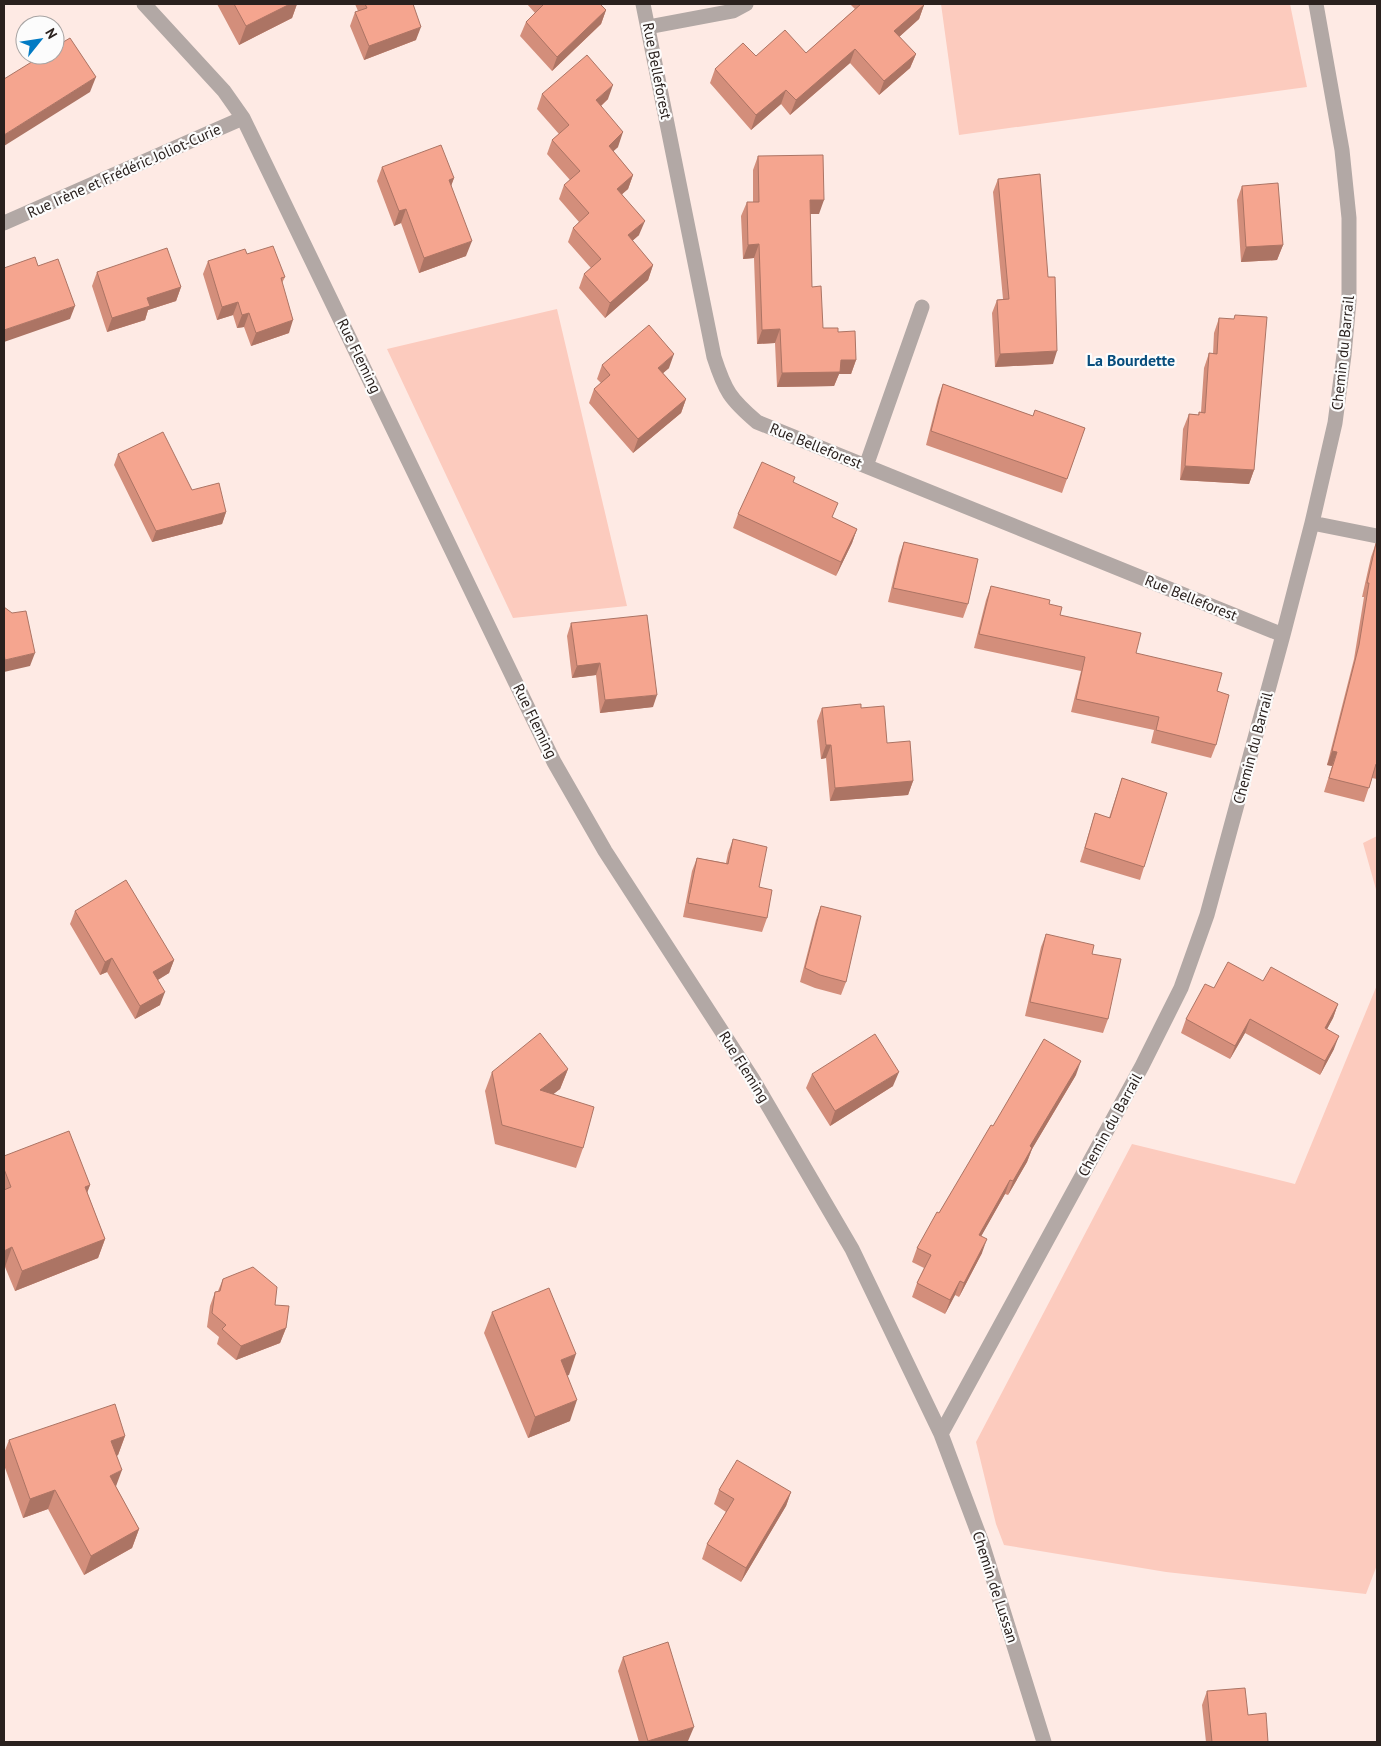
<svg xmlns="http://www.w3.org/2000/svg" width="1381" height="1746" font-family="'PT Sans',sans-serif">
<style>
.green{fill:#fccbbe}
.lines{fill:none;stroke-linecap:round;stroke-linejoin:round}
.minor{stroke:#b2a8a5;stroke-width:15}
.wall{fill:#d38e7b}
.shaded-wall{fill:#ac7464}
.building{fill:#f5a58f;stroke:#ac7464}
.labels{text-anchor:middle;stroke-width:4.5;stroke-linejoin:round;paint-order:stroke}
.street-label{font-size:15px;fill:#2a211e;stroke:#fcfcfc}
.neighbourhood-label{font-size:16px;font-weight:bold;fill:#084d7c;stroke:#fcfcfc}
</style>
<rect width="100%" height="100%" fill="#feeae4"/>
<path class="green" d="M 941,4 L 1290,4 L 1307,87 L 959,135 Z
M 557,309 L 627,606 L 513,618 L 387,349 Z
M 1377,836 L 1377,893 L 1363,843 Z
M 1377,985 L 1377,1565 L 1366,1594 L 1166,1572 L 1004,1545 L 996,1524 L 976,1442 L 1132,1144 L 1295,1184 Z"/>
<g class="lines">
<path class="minor" d="M 144,4 L 224,91 L 243,118 L 554,762 L 605,851 L 752,1078 L 852,1249 L 941,1434 L 982,1543 L 1044,1742
M 643,4 L 714,357 C 725,391 730,399 757,422 L 1283,635
M 648,27 L 733,11 L 746,4
M 4,223 L 243,118
M 866,466 L 922,307
M 1312,523 L 1377,536
M 941,1434 L 1142,1066 L 1181,988 L 1207,915 L 1283,635 L 1312,523 L 1335,423 L 1344,355 L 1349,301 L 1349,218 L 1342,150 L 1316,4"/>
</g>
<path class="wall" d="M 217,4 L 297,4 L 292,18 L 239,45 Z
M 355,4 L 413,4 L 416,40 L 364,60 L 350,26 L 355,12 L 358,11 Z
M 527,4 L 600,4 L 606,10 L 601,24 L 552,71 L 520,36 L 526,22 L 535,13 Z
M 850,4 L 924,4 L 924,5 L 919,19 L 899,37 L 916,54 L 910,68 L 879,95 L 850,63 L 790,115 L 781,104 L 751,130 L 710,83 L 715,69 L 756,56 L 806,53 L 855,9 Z
M 542,94 L 608,99 L 601,106 L 618,147 L 613,151 L 633,175 L 628,189 L 622,194 L 639,235 L 632,241 L 653,265 L 648,280 L 605,318 L 579,288 L 584,274 L 591,268 L 568,242 L 573,228 L 579,222 L 559,199 L 564,185 L 570,180 L 547,154 L 552,140 L 559,134 L 537,109 Z
M 758,156 L 819,214 L 810,214 L 812,287 L 823,328 L 838,332 L 856,360 L 851,374 L 839,374 L 834,386 L 777,387 L 775,343 L 757,344 L 754,258 L 743,259 L 741,216 L 747,202 L 753,202 L 753,170 Z
M 382,167 L 454,178 L 451,185 L 466,256 L 419,273 L 401,223 L 394,226 L 377,181 Z
M 998,179 L 1048,277 L 1053,364 L 995,367 L 992,313 L 997,300 L 1003,299 L 993,192 Z
M 1242,186 L 1283,245 L 1277,260 L 1241,262 L 1237,200 Z
M 247,254 L 285,277 L 282,283 L 289,333 L 251,346 L 244,327 L 237,328 L 233,315 L 217,320 L 203,274 L 208,261 Z
M 97,272 L 181,287 L 176,301 L 148,310 L 145,320 L 107,332 L 92,286 Z
M 1219,318 L 1254,470 L 1249,484 L 1180,480 L 1183,429 L 1189,414 L 1198,415 L 1199,412 L 1201,412 L 1204,368 L 1209,353 L 1213,354 L 1214,333 Z
M 602,365 L 669,368 L 663,373 L 686,399 L 681,413 L 633,453 L 589,403 L 594,389 L 601,383 L 597,379 Z
M 943,384 L 1033,416 L 1085,428 L 1062,493 L 926,445 L 938,398 Z
M 118,454 L 192,490 L 226,512 L 222,524 L 152,542 L 114,465 Z
M 793,482 L 833,518 L 857,529 L 852,543 L 836,576 L 733,528 L 738,514 Z
M 904,542 L 968,604 L 963,618 L 888,602 L 899,556 Z
M 1376,543 L 1377,543 L 1377,779 L 1372,778 L 1364,802 L 1324,792 L 1332,766 L 1327,765 L 1354,659 L 1364,597 L 1362,597 L 1371,557 Z
M 991,586 L 1049,604 L 1060,615 L 1136,653 L 1217,691 L 1216,745 L 1211,758 L 1151,743 L 1154,730 L 1071,712 L 1081,671 L 974,648 L 986,600 Z
M 571,623 L 653,707 L 600,713 L 596,675 L 572,678 L 567,636 Z
M 822,708 L 861,708 L 913,781 L 908,795 L 830,801 L 826,758 L 821,759 L 817,721 Z
M 1122,778 L 1144,867 L 1140,880 L 1080,862 L 1095,813 L 1109,818 Z
M 733,839 L 759,887 L 767,918 L 762,932 L 683,917 L 692,871 L 697,858 L 726,863 L 728,853 Z
M 821,906 L 846,982 L 841,995 L 815,988 L 800,982 L 816,920 Z
M 75,911 L 174,960 L 169,973 L 158,980 L 160,1005 L 135,1019 L 107,972 L 100,975 L 70,924 Z
M 1046,934 L 1092,954 L 1108,1019 L 1103,1033 L 1025,1016 L 1041,947 Z
M 1263,981 L 1338,1004 L 1333,1018 L 1327,1029 L 1334,1049 L 1320,1075 L 1245,1033 L 1230,1059 L 1181,1033 L 1186,1019 L 1214,988 Z
M 568,1069 L 560,1089 L 553,1094 L 583,1148 L 576,1168 L 495,1144 L 485,1091 L 492,1072 Z
M 812,1074 L 893,1086 L 830,1126 L 806,1088 Z
M 1076,1075 L 1032,1149 L 1027,1162 L 1008,1195 L 1005,1194 L 981,1236 L 982,1253 L 959,1297 L 955,1295 L 945,1314 L 912,1297 L 917,1283 L 924,1268 L 912,1262 L 917,1248 L 993,1126 Z
M 4,1156 L 90,1185 L 87,1192 L 105,1239 L 98,1258 L 15,1291 L 5,1267 L 4,1268 Z
M 223,1279 L 275,1305 L 286,1328 L 280,1343 L 236,1360 L 217,1344 L 219,1337 L 207,1327 L 210,1306 L 215,1292 L 218,1291 Z
M 492,1312 L 569,1375 L 567,1375 L 570,1421 L 528,1438 L 484,1333 Z
M 125,1436 L 118,1455 L 117,1456 L 116,1487 L 139,1529 L 132,1548 L 84,1575 L 48,1509 L 23,1518 L 4,1465 L 4,1453 L 9,1440 Z
M 719,1490 L 791,1492 L 786,1506 L 741,1582 L 702,1559 L 707,1544 L 726,1512 L 714,1504 Z
M 623,1657 L 688,1741 L 685,1742 L 639,1742 L 618,1671 Z
M 1207,1691 L 1248,1715 L 1268,1742 L 1206,1742 L 1202,1705 Z"/>
<path class="shaded-wall" d="M 290,4 L 297,4 L 292,18 L 239,45 L 246,26 Z
M 924,5 L 919,19 L 889,46 L 894,31 Z
M 606,10 L 601,24 L 552,71 L 557,57 Z
M 421,27 L 416,40 L 364,60 L 369,46 Z
M 855,49 L 850,63 L 790,115 L 796,100 Z
M 916,54 L 910,68 L 879,95 L 884,81 Z
M 96,77 L 90,92 L 4,146 L 4,135 Z
M 613,85 L 608,99 L 591,115 L 596,100 Z
M 786,90 L 781,104 L 751,130 L 756,115 Z
M 623,132 L 618,147 L 604,160 L 609,146 Z
M 633,175 L 628,189 L 612,203 L 617,189 Z
M 454,178 L 449,192 L 449,180 Z
M 810,200 L 824,200 L 819,214 L 804,214 Z
M 406,209 L 401,223 L 394,226 L 399,211 Z
M 645,221 L 639,235 L 622,250 L 628,235 Z
M 472,241 L 466,256 L 419,273 L 424,258 Z
M 759,244 L 754,258 L 743,259 L 748,245 Z
M 1283,245 L 1277,260 L 1241,262 L 1246,247 Z
M 653,265 L 648,280 L 605,318 L 610,303 Z
M 181,287 L 176,301 L 148,310 L 145,320 L 107,332 L 112,318 L 147,298 Z
M 238,302 L 233,315 L 217,320 L 222,307 Z
M 75,306 L 70,319 L 4,342 L 4,330 Z
M 249,313 L 244,327 L 237,328 L 242,315 Z
M 293,320 L 289,333 L 251,346 L 256,333 Z
M 780,329 L 775,343 L 757,344 L 762,330 Z
M 1057,351 L 1053,364 L 995,367 L 1000,354 Z
M 674,354 L 669,368 L 654,381 L 658,368 Z
M 841,360 L 856,360 L 851,374 L 839,374 L 834,386 L 777,387 L 782,373 Z
M 686,399 L 681,413 L 633,453 L 638,439 Z
M 1185,466 L 1254,470 L 1249,484 L 1180,480 Z
M 226,512 L 222,524 L 152,542 L 156,531 Z
M 857,529 L 852,543 L 836,576 L 841,562 Z
M 35,653 L 30,666 L 4,672 L 4,664 L 5,660 Z
M 600,663 L 596,675 L 572,678 L 577,666 Z
M 657,695 L 653,707 L 600,713 L 605,700 Z
M 826,745 L 831,745 L 826,758 L 821,759 Z
M 1332,751 L 1337,752 L 1332,766 L 1327,765 Z
M 913,781 L 908,795 L 830,801 L 835,788 Z
M 112,958 L 107,972 L 100,975 L 105,962 Z
M 174,960 L 169,973 L 149,985 L 153,972 Z
M 165,992 L 160,1005 L 135,1019 L 140,1006 Z
M 1338,1004 L 1333,1018 L 1320,1042 L 1325,1028 Z
M 1250,1019 L 1245,1033 L 1230,1059 L 1235,1046 Z
M 1339,1036 L 1334,1049 L 1320,1075 L 1325,1061 Z
M 1081,1061 L 1076,1075 L 1032,1149 L 1027,1162 L 1008,1195 L 1013,1181 L 1030,1146 Z
M 568,1069 L 560,1089 L 533,1110 L 540,1090 Z
M 899,1072 L 893,1086 L 830,1126 L 835,1111 Z
M 1010,1180 L 1005,1194 L 974,1249 L 979,1235 Z
M 90,1185 L 83,1204 L 85,1187 Z
M 105,1239 L 98,1258 L 15,1291 L 22,1271 Z
M 987,1239 L 982,1253 L 959,1297 L 964,1283 Z
M 12,1247 L 5,1267 L 4,1268 L 4,1251 Z
M 960,1281 L 955,1295 L 945,1314 L 950,1300 Z
M 286,1328 L 280,1343 L 236,1360 L 241,1346 Z
M 576,1354 L 569,1375 L 554,1381 L 561,1360 Z
M 577,1400 L 570,1421 L 528,1438 L 535,1417 Z
M 125,1436 L 118,1455 L 104,1460 L 111,1441 Z
M 122,1470 L 115,1489 L 110,1476 Z
M 55,1490 L 48,1509 L 23,1518 L 30,1499 Z
M 791,1492 L 786,1506 L 741,1582 L 746,1568 Z
M 139,1529 L 132,1548 L 84,1575 L 91,1556 Z
M 694,1727 L 688,1741 L 685,1742 L 648,1742 L 648,1741 Z"/>
<path class="building" d="M 234,4 L 290,4 L 246,26 Z
M 365,4 L 413,4 L 421,27 L 369,46 L 355,12 L 367,8 Z
M 544,4 L 600,4 L 606,10 L 557,57 L 526,22 Z
M 861,4 L 924,4 L 924,5 L 894,31 L 916,54 L 884,81 L 855,49 L 796,100 L 786,90 L 756,115 L 715,69 L 743,43 L 756,56 L 785,30 L 806,53 Z
M 70,38 L 96,77 L 4,135 L 4,79 L 43,55 L 55,55 L 55,47 Z
M 587,55 L 613,85 L 596,100 L 623,132 L 609,146 L 633,175 L 617,189 L 645,221 L 628,235 L 653,265 L 610,303 L 584,274 L 601,259 L 573,228 L 589,213 L 564,185 L 580,171 L 552,140 L 569,125 L 542,94 Z
M 441,145 L 454,178 L 449,180 L 472,241 L 424,258 L 406,209 L 399,211 L 382,167 Z
M 823,155 L 824,200 L 810,200 L 812,287 L 821,286 L 823,328 L 838,328 L 838,332 L 855,331 L 856,360 L 841,360 L 840,372 L 782,373 L 780,329 L 762,330 L 759,244 L 748,245 L 747,202 L 759,202 L 758,156 Z
M 1040,174 L 1048,277 L 1055,277 L 1057,351 L 1000,354 L 997,300 L 1009,299 L 998,179 Z
M 1278,183 L 1283,245 L 1246,247 L 1242,186 Z
M 273,246 L 285,277 L 281,278 L 293,320 L 256,333 L 249,313 L 242,315 L 238,302 L 222,307 L 208,261 L 245,249 L 247,254 Z
M 167,248 L 181,287 L 147,298 L 150,306 L 112,318 L 97,272 Z
M 35,257 L 38,266 L 58,259 L 75,306 L 4,330 L 4,268 Z
M 1235,315 L 1267,317 L 1254,470 L 1185,466 L 1189,414 L 1199,415 L 1199,412 L 1205,413 L 1209,353 L 1217,354 L 1219,318 L 1234,319 Z
M 649,325 L 674,354 L 658,368 L 686,399 L 638,439 L 594,389 L 610,375 L 602,365 Z
M 943,384 L 1033,416 L 1035,410 L 1085,428 L 1067,479 L 931,431 Z
M 163,432 L 192,490 L 219,483 L 226,512 L 156,531 L 118,454 Z
M 762,462 L 795,477 L 793,482 L 838,503 L 832,517 L 857,529 L 841,562 L 738,514 Z
M 904,542 L 978,559 L 968,604 L 893,588 Z
M 1376,543 L 1377,543 L 1377,764 L 1376,764 L 1369,788 L 1329,778 L 1337,752 L 1332,751 L 1359,645 L 1369,583 L 1367,583 Z
M 991,586 L 1050,600 L 1049,604 L 1062,607 L 1060,615 L 1141,633 L 1136,653 L 1222,673 L 1217,691 L 1229,695 L 1216,745 L 1156,730 L 1159,717 L 1076,699 L 1085,657 L 979,634 Z
M 4,607 L 12,613 L 26,611 L 35,653 L 5,660 L 4,654 Z
M 647,615 L 657,695 L 605,700 L 600,663 L 577,666 L 571,623 Z
M 861,704 L 861,708 L 884,706 L 887,743 L 910,741 L 913,781 L 835,788 L 831,745 L 826,745 L 822,708 Z
M 1122,778 L 1167,793 L 1144,867 L 1085,848 L 1095,813 L 1110,818 Z
M 733,839 L 767,847 L 759,887 L 772,890 L 767,918 L 688,903 L 697,858 L 728,864 Z
M 126,880 L 174,960 L 153,972 L 165,992 L 140,1006 L 112,958 L 105,962 L 75,911 Z
M 821,906 L 861,916 L 846,982 L 820,975 L 805,968 Z
M 1046,934 L 1094,945 L 1092,954 L 1121,959 L 1108,1019 L 1030,1002 Z
M 1228,962 L 1263,981 L 1271,967 L 1338,1004 L 1325,1028 L 1339,1036 L 1325,1061 L 1250,1019 L 1235,1046 L 1186,1019 L 1205,984 L 1214,988 Z
M 540,1033 L 568,1069 L 540,1090 L 594,1107 L 583,1148 L 502,1125 L 492,1072 Z
M 875,1034 L 899,1072 L 835,1111 L 812,1074 Z
M 1044,1039 L 1081,1061 L 1030,1146 L 1032,1148 L 1013,1181 L 1010,1180 L 979,1235 L 987,1239 L 964,1283 L 960,1281 L 950,1300 L 917,1283 L 931,1255 L 917,1248 L 937,1212 L 939,1213 L 991,1125 L 993,1126 Z
M 69,1131 L 90,1185 L 85,1187 L 105,1239 L 22,1271 L 12,1247 L 4,1251 L 4,1190 L 11,1187 L 4,1169 L 4,1156 Z
M 253,1267 L 277,1287 L 275,1305 L 289,1306 L 286,1328 L 241,1346 L 222,1329 L 226,1325 L 212,1313 L 215,1292 L 220,1291 L 223,1279 Z
M 549,1288 L 576,1354 L 561,1360 L 577,1400 L 535,1417 L 492,1312 Z
M 115,1404 L 125,1436 L 111,1441 L 122,1470 L 110,1476 L 139,1529 L 91,1556 L 55,1490 L 30,1499 L 9,1440 Z
M 737,1460 L 791,1492 L 746,1568 L 707,1544 L 734,1499 L 719,1490 Z
M 668,1642 L 694,1727 L 648,1741 L 623,1657 Z
M 1245,1688 L 1248,1715 L 1266,1713 L 1268,1742 L 1212,1742 L 1207,1691 Z"/>
<g class="labels">
<g class="street-label">
<text transform="translate(657 71) rotate(79)" y="5">Rue Belleforest</text>
<text transform="translate(124 171) rotate(-24)" y="5">Rue Irène et Frédéric Joliot-Curie</text>
<text transform="translate(1343 353) rotate(-84)" y="5">Chemin du Barrail</text>
<text transform="translate(359 356) rotate(64)" y="5">Rue Fleming</text>
<text transform="translate(816 446) rotate(22)" y="5">Rue Belleforest</text>
<text transform="translate(1191 598) rotate(22)" y="5">Rue Belleforest</text>
<text transform="translate(535 721) rotate(64)" y="5">Rue Fleming</text>
<text transform="translate(1253 748) rotate(-75)" y="5">Chemin du Barrail</text>
<text transform="translate(744 1067) rotate(58)" y="5">Rue Fleming</text>
<text transform="translate(1110 1125) rotate(-61)" y="5">Chemin du Barrail</text>
<text transform="translate(995 1587) rotate(72)" y="5">Chemin de Lussan</text>
</g>
<g class="neighbourhood-label">
<text x="1131" y="366">La Bourdette</text>
</g>
</g>
<rect width="1381" height="1746" fill="none" stroke="#2a211e" stroke-width="10"/>
<g transform="translate(40 40) rotate(60)"><circle r="24" fill="#fcfcfc" stroke="#a8a4a3"/>
<path d="M0-4L9 19L0 12L-9 19Z" fill="#027bc4"/>
<text y="-8" font-size="14" font-weight="bold" text-anchor="middle" fill="#2a211e">N</text>
</g>
</svg>
